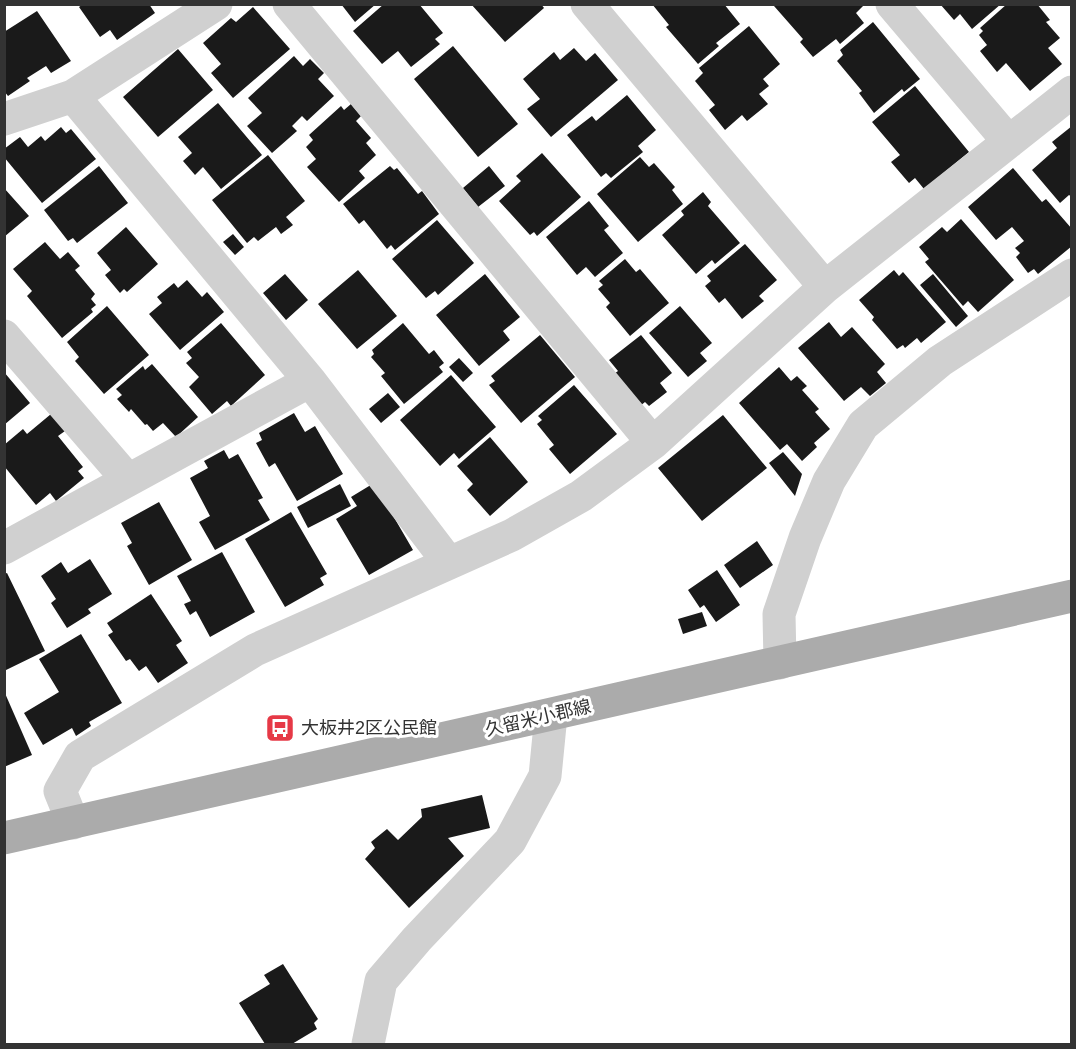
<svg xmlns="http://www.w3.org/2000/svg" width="1076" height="1049" font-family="Arial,'Noto Sans JP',sans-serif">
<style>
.building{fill:#1a1a1a}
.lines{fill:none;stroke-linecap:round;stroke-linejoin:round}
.street{stroke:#d0d0d0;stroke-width:33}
.primary{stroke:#ababab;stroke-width:33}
.labels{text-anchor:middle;stroke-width:6;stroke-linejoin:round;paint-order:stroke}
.street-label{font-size:18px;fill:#333;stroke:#fff}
.poi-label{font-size:18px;fill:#333;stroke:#fff;text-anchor:start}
</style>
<rect width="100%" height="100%" fill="#fff"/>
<path class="building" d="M 83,4 L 149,4 L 155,13 L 117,40 L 110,30 L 100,37 L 79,7 Z
M 341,4 L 376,4 L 355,22 Z
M 384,4 L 419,4 L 443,33 L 435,39 L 440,44 L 411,67 L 398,51 L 382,64 L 353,31 Z
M 471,4 L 541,4 L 544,8 L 505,42 Z
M 652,4 L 724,4 L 740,24 L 716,43 L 719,46 L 698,64 L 666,27 L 669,25 Z
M 776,4 L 865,4 L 856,13 L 864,23 L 840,44 L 836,39 L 813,57 L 800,42 L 803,39 L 774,6 Z
M 940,4 L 1001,4 L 972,29 L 960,14 L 954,20 Z
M 1007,4 L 1037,4 L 1050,20 L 1046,22 L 1060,38 L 1048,48 L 1062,64 L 1030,91 L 1006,63 L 997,72 L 980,51 L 987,45 L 979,35 L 983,31 L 980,28 Z
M 253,7 L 290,49 L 233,98 L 211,73 L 221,64 L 203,43 L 231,18 L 236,22 Z
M 37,11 L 71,61 L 51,73 L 46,66 L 27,78 L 30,81 L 8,96 L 4,91 L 4,32 Z
M 873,22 L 920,79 L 904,92 L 902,89 L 874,113 L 859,93 L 862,91 L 837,61 L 843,55 L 840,50 Z
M 749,26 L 780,64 L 763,79 L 769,86 L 759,94 L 768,104 L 747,121 L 742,115 L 725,130 L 709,110 L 715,105 L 695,81 L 703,73 L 699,68 Z
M 453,46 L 518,124 L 478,157 L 414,79 Z
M 574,48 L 586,61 L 595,53 L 618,80 L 551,137 L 527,109 L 540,99 L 523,79 L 554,52 L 560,60 Z
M 178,49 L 213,90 L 158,137 L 123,97 Z
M 294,56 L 303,66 L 310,59 L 324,73 L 318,79 L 334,96 L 307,121 L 302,116 L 292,126 L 297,131 L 272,153 L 247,126 L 262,113 L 248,98 Z
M 915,86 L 969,152 L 924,189 L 915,178 L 909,183 L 891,162 L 900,155 L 872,122 Z
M 627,95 L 656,130 L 638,146 L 643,152 L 611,178 L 606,173 L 601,177 L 567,135 L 592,116 L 596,121 Z
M 218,103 L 262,155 L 221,189 L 203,167 L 195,175 L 183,161 L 192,153 L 178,137 Z
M 351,104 L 361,116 L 356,121 L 371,138 L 366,143 L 376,155 L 359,171 L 365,178 L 339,202 L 307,167 L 316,159 L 306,147 L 313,140 L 309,135 L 341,106 L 344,110 Z
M 1072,126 L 1072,197 L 1069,195 L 1060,203 L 1032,170 L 1057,148 L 1052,142 Z
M 61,127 L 66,133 L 71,129 L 96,159 L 42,203 L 4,157 L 4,149 L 20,137 L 28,147 L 41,136 L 45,141 Z
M 542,153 L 581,197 L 537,236 L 534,232 L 530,235 L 499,201 L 521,181 L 516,176 Z
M 268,155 L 305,201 L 286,217 L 293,225 L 281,234 L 276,227 L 258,241 L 254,237 L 247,243 L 212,200 Z
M 640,157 L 649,167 L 654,163 L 675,187 L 672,190 L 683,204 L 638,242 L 597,194 Z
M 99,166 L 128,203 L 77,243 L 73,238 L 68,241 L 44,210 Z
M 390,166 L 394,170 L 397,168 L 418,194 L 422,191 L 439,214 L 395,250 L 391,245 L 387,249 L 364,220 L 359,224 L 343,204 Z
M 489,166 L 505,186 L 478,207 L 463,188 Z
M 1013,168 L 1042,202 L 1046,199 L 1072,229 L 1072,246 L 1038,274 L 1034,269 L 1028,273 L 1016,257 L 1020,253 L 1015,248 L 1024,241 L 1012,227 L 996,240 L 968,207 Z
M 4,188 L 29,216 L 4,237 Z
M 703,192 L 711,202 L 708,206 L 740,243 L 715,264 L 712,260 L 696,274 L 662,235 L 684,215 L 681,211 Z
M 589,201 L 609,226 L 604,230 L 623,253 L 595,277 L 586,267 L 577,275 L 546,237 Z
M 961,219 L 1014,280 L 978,312 L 968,301 L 963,306 L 925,262 L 929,259 L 919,247 L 942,227 L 947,232 Z
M 437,220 L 474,263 L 438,295 L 435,291 L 426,298 L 392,259 Z
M 126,227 L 158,264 L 127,292 L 124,289 L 120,293 L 105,275 L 111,270 L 97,253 Z
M 233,234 L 244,247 L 235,255 L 223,242 Z
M 45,242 L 60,259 L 68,252 L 80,266 L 75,270 L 95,294 L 91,299 L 96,305 L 91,309 L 93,312 L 62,338 L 27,296 L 32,291 L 13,269 Z
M 745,244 L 777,280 L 759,296 L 764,301 L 742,319 L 725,298 L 719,303 L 705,286 L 711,281 L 707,276 Z
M 625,259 L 636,272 L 640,269 L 669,303 L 630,336 L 606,307 L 610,303 L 598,289 L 603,285 L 599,281 Z
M 358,270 L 397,316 L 357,349 L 318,304 Z
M 894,270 L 899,276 L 903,272 L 946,322 L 921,343 L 917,338 L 905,348 L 903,345 L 897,349 L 872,320 L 874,317 L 859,300 Z
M 285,274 L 308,300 L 286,320 L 263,293 Z
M 485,274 L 520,317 L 503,331 L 510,340 L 479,366 L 436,315 Z
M 933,274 L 968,316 L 956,327 L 920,285 Z
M 187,280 L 202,297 L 207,292 L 224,312 L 180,350 L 149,314 L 162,303 L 157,297 L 174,283 L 178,288 Z
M 107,306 L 149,355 L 104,394 L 75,361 L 79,357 L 67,342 Z
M 680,306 L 712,343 L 700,353 L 707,361 L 688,377 L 649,333 Z
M 829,322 L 841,337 L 852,327 L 885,364 L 877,372 L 886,383 L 870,396 L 861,387 L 844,401 L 798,348 Z
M 221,323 L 265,375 L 231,406 L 227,401 L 212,414 L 189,387 L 199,377 L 186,363 L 192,358 L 187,352 Z
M 403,323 L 429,354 L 434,350 L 444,363 L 439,367 L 443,372 L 404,404 L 381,376 L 385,373 L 371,357 L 374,354 L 372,350 Z
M 540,335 L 575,377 L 521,423 L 489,385 L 495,381 L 491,376 Z
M 641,335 L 672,373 L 660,383 L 667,392 L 649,406 L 645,402 L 640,406 L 614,374 L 618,371 L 609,360 Z
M 459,358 L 473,373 L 463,382 L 449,367 Z
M 152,364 L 198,417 L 176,437 L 163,423 L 153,431 L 147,424 L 145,425 L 131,409 L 129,412 L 117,399 L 122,395 L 116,389 L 143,366 L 145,370 Z
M 779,367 L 791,381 L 797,376 L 807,386 L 802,390 L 819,409 L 815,412 L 830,429 L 814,443 L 817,447 L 802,461 L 787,444 L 780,450 L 739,403 Z
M 4,372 L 30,403 L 4,425 Z
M 451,375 L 496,427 L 459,459 L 454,453 L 440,466 L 400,420 Z
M 574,385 L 617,434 L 570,474 L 549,449 L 554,445 L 537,424 L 542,420 L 538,416 Z
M 388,393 L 400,407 L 381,423 L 369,409 Z
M 294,413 L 305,432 L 315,426 L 343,474 L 297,501 L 275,463 L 269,467 L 256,443 L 262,440 L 259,433 Z
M 51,414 L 65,431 L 58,436 L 83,467 L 78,471 L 84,478 L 56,501 L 50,493 L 36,505 L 4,466 L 4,445 L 23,429 L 27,434 Z
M 723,415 L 767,468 L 702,521 L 658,468 Z
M 490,437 L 528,482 L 490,516 L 467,490 L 473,484 L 457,466 Z
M 224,450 L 229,459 L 238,454 L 263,498 L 258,500 L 270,520 L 215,550 L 199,522 L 210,516 L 190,478 L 208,468 L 204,461 Z
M 783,452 L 802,474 L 795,496 L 769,463 Z
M 374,483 L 413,550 L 369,575 L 336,519 L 357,506 L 351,497 Z
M 340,484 L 351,506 L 308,528 L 297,507 Z
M 159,502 L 192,560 L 149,585 L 127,546 L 132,543 L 121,523 Z
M 291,512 L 327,574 L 320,578 L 324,585 L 285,607 L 245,539 Z
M 757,541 L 773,565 L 740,588 L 724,565 Z
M 222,552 L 255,612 L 210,637 L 196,611 L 190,615 L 184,604 L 191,601 L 177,576 Z
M 90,559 L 112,594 L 88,609 L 91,613 L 67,628 L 51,603 L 56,599 L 41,576 L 61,562 L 68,573 Z
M 717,570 L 740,605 L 716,622 L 704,605 L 700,608 L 688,590 Z
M 7,573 L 45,651 L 4,671 L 4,574 Z
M 151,594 L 182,641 L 176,645 L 188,663 L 158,683 L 146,666 L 139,671 L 130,659 L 126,661 L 108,635 L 113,632 L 107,623 Z
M 702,612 L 707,626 L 683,634 L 678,619 Z
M 81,634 L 122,703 L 89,722 L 91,726 L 76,736 L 72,728 L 43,745 L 24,713 L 59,692 L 39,659 Z
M 4,691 L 32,755 L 4,767 Z
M 482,795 L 490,828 L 448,838 L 464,856 L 409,908 L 365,859 L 375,848 L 371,842 L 387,829 L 398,840 L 422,817 L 421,809 Z
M 283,964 L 318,1019 L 314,1023 L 317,1029 L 292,1044 L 265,1044 L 239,1003 L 270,984 L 264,975 Z"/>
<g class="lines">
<path class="street" d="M 289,4 L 653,443
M 587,4 L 825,287
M 892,4 L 1009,142
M 73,96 L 310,381 L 449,563
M 4,119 L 73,96 L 216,4
M 4,336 L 128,480
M 4,548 L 310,381
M 780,663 L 779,614 L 805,538 L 829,481 L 863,425 L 940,361 L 1072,275
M 73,823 L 60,791 L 80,756 L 255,650 L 512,535 L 581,496 L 653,443 L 825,287 L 1072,92
M 368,1044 L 381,981 L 417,939 L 510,841 L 545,776 L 551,715"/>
<path class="primary" d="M 4,838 L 1072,596"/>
</g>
<defs>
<g id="bus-square" transform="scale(1.5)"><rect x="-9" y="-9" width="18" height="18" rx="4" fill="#e63946" stroke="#fff"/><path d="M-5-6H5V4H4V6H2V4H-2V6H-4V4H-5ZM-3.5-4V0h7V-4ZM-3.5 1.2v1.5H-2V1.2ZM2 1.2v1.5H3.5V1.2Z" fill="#fff"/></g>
</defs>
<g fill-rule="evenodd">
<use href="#bus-square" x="280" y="728"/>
</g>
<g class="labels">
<g class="street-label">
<text transform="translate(538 718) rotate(-13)" y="6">久留米小郡線</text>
</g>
<g class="poi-label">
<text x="301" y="734">大板井2区公民館</text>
</g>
</g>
<rect width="1076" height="1049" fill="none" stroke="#333333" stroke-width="12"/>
</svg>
